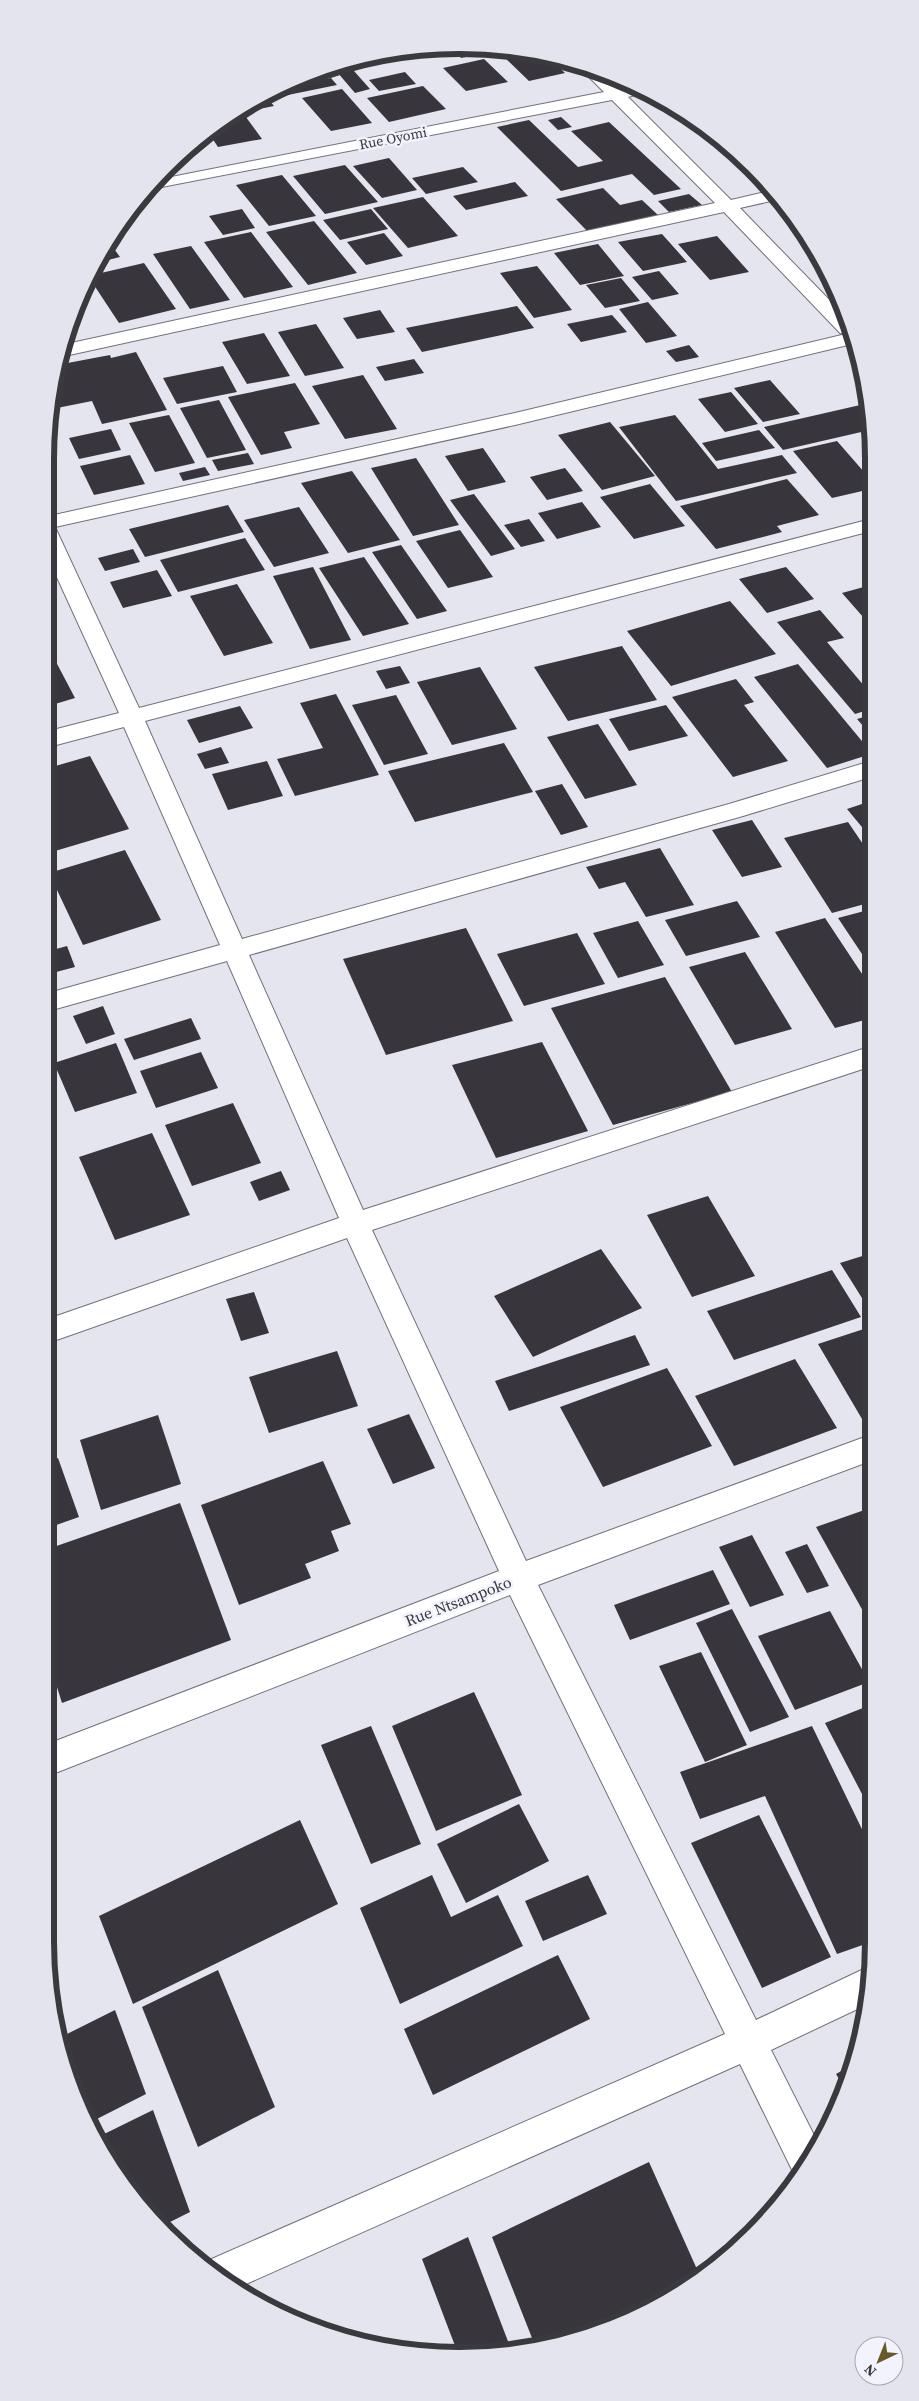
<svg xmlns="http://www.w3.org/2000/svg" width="919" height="2401" font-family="'Source Serif 4',serif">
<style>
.building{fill:#38353c}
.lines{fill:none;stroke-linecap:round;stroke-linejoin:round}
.minor-casing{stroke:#71727b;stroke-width:2}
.minor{fill:#fff;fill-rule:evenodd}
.labels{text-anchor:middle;stroke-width:5;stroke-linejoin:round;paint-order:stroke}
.far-street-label{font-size:14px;fill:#3a3a3e;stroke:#f2f3fd}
.street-label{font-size:16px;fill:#3a3a3e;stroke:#f2f3fd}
.rim{fill:none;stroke:#3a3a3e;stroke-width:6}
</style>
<rect width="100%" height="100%" fill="#e4e5ef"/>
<path class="building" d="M 474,46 L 481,54 L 461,58 L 451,47 Z
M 526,52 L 546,56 L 565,73 L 529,81 L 504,57 Z
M 484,59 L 508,82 L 466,91 L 443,68 Z
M 346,62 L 370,89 L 355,93 L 332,66 Z
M 405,72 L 416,84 L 379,91 L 369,80 Z
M 331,78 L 337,85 L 268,99 L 274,106 L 249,111 L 245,106 L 282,87 Z
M 423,86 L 446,109 L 389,122 L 367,98 Z
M 342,89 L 372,123 L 331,131 L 302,98 Z
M 240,109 L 262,139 L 218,147 L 208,132 Z
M 561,117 L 572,127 L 558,130 L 548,120 Z
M 529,120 L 578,167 L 603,161 L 571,131 L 609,122 L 681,189 L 654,195 L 632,174 L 561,191 L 497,127 Z
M 389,158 L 417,190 L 382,198 L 353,166 Z
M 345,165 L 378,202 L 325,214 L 293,176 Z
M 463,167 L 478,182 L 426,194 L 412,178 Z
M 282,175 L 316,216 L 269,226 L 236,185 Z
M 515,182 L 528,196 L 466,210 L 453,196 Z
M 603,188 L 620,205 L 642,200 L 659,216 L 589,233 L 556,199 Z
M 689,194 L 702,205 L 669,212 L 658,201 Z
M 423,197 L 458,236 L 408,248 L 373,208 Z
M 242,209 L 255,228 L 223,235 L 209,216 Z
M 371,209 L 388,229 L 340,240 L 323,220 Z
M 314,221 L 357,273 L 308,285 L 266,232 Z
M 251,232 L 293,287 L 244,298 L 204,242 Z
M 384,233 L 403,256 L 366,265 L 347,242 Z
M 662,234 L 687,262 L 643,271 L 618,242 Z
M 717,236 L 749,272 L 710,280 L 678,244 Z
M 109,242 L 120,257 L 96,263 L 107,246 Z
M 598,244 L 624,276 L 580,285 L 554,253 Z
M 191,246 L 230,300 L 190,309 L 153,254 Z
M 144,263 L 176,309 L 119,323 L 88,276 Z
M 537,266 L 572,310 L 534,318 L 500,273 Z
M 659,271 L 679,294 L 652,300 L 632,277 Z
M 621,278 L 640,301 L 605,308 L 586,285 Z
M 648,302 L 677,336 L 646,343 L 619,309 Z
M 517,306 L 534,328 L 422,352 L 406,328 Z
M 380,310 L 395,332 L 357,339 L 343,318 Z
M 612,315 L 627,332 L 581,342 L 567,324 Z
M 316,324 L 344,368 L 305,376 L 278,332 Z
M 264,333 L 290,376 L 247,384 L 222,342 Z
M 689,345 L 699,357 L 676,362 L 666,351 Z
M 136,352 L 167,410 L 102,424 L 92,401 L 52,409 L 57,365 L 110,355 L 111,358 Z
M 414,359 L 424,373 L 385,381 L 376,367 Z
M 223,366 L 237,392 L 177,404 L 163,378 Z
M 363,375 L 397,429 L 345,439 L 312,386 Z
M 770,380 L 800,414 L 763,422 L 734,388 Z
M 295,383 L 320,424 L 284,432 L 292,448 L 261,455 L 228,397 Z
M 731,392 L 758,424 L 725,432 L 698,399 Z
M 219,400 L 246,450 L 207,458 L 180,408 Z
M 869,403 L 870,430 L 783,450 L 764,427 Z
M 169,415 L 195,463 L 155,472 L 129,423 Z
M 675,415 L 718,469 L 782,455 L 797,473 L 676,501 L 619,427 Z
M 610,422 L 655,476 L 602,490 L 558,435 Z
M 111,429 L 121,450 L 79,459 L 69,438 Z
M 759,430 L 775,448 L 716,461 L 702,443 Z
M 837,441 L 871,480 L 871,489 L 832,498 L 793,451 Z
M 483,448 L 506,482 L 468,491 L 445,456 Z
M 248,453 L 254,464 L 218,471 L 212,460 Z
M 130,455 L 145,484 L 94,495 L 80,466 Z
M 416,458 L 459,525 L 413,536 L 371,468 Z
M 205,467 L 210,475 L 183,481 L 179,473 Z
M 565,468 L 583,491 L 547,500 L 530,477 Z
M 352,471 L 400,540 L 348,553 L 301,483 Z
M 787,479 L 819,515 L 777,526 L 782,532 L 716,549 L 680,506 Z
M 650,484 L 685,526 L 634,539 L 600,497 Z
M 474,494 L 515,549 L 491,556 L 450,500 Z
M 582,502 L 601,527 L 557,539 L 538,513 Z
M 228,505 L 244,532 L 145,557 L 129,529 Z
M 299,507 L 329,553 L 274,567 L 244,520 Z
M 529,519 L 545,541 L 521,547 L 504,525 Z
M 460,530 L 493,577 L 448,588 L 416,541 Z
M 245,538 L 265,570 L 178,592 L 160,560 Z
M 401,545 L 447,611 L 417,619 L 372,552 Z
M 133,549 L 140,562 L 105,571 L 98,558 Z
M 364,557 L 409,624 L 363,636 L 319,568 Z
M 313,567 L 351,640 L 310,649 L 273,576 Z
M 786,567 L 814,599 L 767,613 L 739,579 Z
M 157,570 L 172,596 L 123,608 L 110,582 Z
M 237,584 L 273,643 L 224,656 L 190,596 Z
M 871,585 L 871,626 L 842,593 Z
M 730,601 L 776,654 L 671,686 L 627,631 Z
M 820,610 L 844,638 L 827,642 L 871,694 L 871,709 L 855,714 L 777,622 Z
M 45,641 L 75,698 L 45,707 Z
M 622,646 L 657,700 L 568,721 L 534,667 Z
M 798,664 L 871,752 L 871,754 L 827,768 L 754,677 Z
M 400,666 L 410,683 L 386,689 L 376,671 Z
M 480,667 L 517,729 L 452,745 L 417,682 Z
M 736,679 L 754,702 L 744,705 L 788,761 L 733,777 L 672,697 Z
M 336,694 L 379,775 L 295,796 L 277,759 L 323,748 L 300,703 Z
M 396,695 L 428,754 L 384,765 L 352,705 Z
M 666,705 L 688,736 L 629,751 L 609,719 Z
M 240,706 L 253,728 L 199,743 L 187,720 Z
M 871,715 L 871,735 L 857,719 Z
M 598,724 L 637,785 L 585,799 L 547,737 Z
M 504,743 L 533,792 L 415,822 L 388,771 Z
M 221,747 L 229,763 L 205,769 L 197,754 Z
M 90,756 L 129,829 L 45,854 L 45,769 Z
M 267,761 L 283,796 L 228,810 L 212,774 Z
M 562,784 L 588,827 L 561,835 L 535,791 Z
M 871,801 L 871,838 L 847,809 Z
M 752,820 L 782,867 L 742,877 L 712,830 Z
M 848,822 L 871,856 L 872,902 L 832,913 L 784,838 Z
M 660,848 L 694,905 L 646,917 L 625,882 L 599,889 L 586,867 Z
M 125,850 L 161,920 L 83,945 L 49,873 Z
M 737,901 L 760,937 L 686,956 L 665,920 Z
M 872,909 L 872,969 L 838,918 Z
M 825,918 L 872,989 L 872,1018 L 835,1028 L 775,932 Z
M 45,920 L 54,942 L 45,945 Z
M 638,921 L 664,965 L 618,978 L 593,933 Z
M 466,928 L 513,1021 L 386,1055 L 343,959 Z
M 577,933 L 605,984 L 524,1006 L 497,954 Z
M 67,946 L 75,967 L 45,975 L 45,952 Z
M 745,952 L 792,1029 L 735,1045 L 689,967 Z
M 665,977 L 732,1092 L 613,1125 L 551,1008 Z
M 103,1006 L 115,1034 L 86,1044 L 73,1016 Z
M 191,1018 L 201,1039 L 134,1060 L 124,1039 Z
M 542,1042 L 588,1131 L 496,1158 L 452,1065 Z
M 116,1043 L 137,1093 L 75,1112 L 54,1063 Z
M 201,1052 L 218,1088 L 156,1108 L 140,1071 Z
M 233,1103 L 261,1163 L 192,1186 L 165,1125 Z
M 152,1133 L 190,1215 L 115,1240 L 79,1157 Z
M 281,1171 L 290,1190 L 259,1201 L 250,1182 Z
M 708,1196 L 755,1276 L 692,1297 L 647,1215 Z
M 601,1249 L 642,1308 L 533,1357 L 494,1296 Z
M 872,1253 L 873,1304 L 867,1306 L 840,1263 Z
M 832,1270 L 861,1317 L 734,1360 L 707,1311 Z
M 254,1292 L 269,1333 L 241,1341 L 226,1299 Z
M 873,1326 L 873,1415 L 862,1419 L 818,1344 Z
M 635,1335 L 650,1365 L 509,1411 L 495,1381 Z
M 337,1351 L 358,1406 L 269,1433 L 249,1377 Z
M 795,1359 L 837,1428 L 734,1466 L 695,1396 Z
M 667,1368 L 712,1446 L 603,1487 L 560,1407 Z
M 409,1414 L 435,1468 L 393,1484 L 367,1429 Z
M 158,1415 L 181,1484 L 101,1510 L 80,1440 Z
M 58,1458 L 79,1517 L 45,1529 L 45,1462 Z
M 323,1461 L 351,1524 L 331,1531 L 339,1551 L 305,1564 L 311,1578 L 239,1605 L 201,1505 Z
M 180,1503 L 231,1640 L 62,1703 L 45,1649 L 45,1550 Z
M 873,1507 L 873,1629 L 816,1527 Z
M 752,1535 L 784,1595 L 750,1607 L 719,1547 Z
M 807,1544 L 829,1586 L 807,1593 L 785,1552 Z
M 713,1570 L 730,1604 L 630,1640 L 614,1605 Z
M 732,1609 L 789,1717 L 750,1732 L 696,1623 Z
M 830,1611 L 869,1682 L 795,1710 L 758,1636 Z
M 701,1652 L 747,1745 L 705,1762 L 659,1666 Z
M 474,1692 L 522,1795 L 436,1831 L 392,1726 Z
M 873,1704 L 874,1817 L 825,1723 Z
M 371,1726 L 421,1844 L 371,1864 L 321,1745 Z
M 812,1726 L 874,1854 L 874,1941 L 837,1954 L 765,1796 L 700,1819 L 680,1772 Z
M 519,1804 L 549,1861 L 466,1903 L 437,1844 Z
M 759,1815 L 831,1957 L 762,1988 L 691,1843 Z
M 300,1820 L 338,1904 L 133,2004 L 99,1916 Z
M 432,1875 L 451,1917 L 498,1895 L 523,1946 L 400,2004 L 360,1908 Z
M 588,1875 L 607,1914 L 543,1941 L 525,1901 Z
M 558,1955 L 590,2019 L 433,2095 L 404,2029 Z
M 218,1970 L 275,2107 L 198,2147 L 142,2007 Z
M 115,2010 L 146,2094 L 89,2123 L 67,2075 L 61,2037 Z
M 854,2064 L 853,2068 L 845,2089 L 836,2074 Z
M 153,2110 L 190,2212 L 162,2226 L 148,2215 L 100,2148 L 96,2138 Z
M 649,2162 L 700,2276 L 690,2286 L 618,2324 L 536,2348 L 492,2237 Z
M 468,2237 L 511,2349 L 457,2351 L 422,2259 Z"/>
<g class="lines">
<g class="minor-casing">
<path id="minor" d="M 585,67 L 608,78 L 620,89 L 629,87 L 642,93 L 628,97 L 731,200 L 774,190 L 780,199 L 740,208 L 843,314 L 852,344 L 515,425 L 55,527 L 139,708 L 871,519 L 871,531 L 145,721 L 242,939 L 729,804 L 871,761 L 871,777 L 743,816 L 249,955 L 363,1210 L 872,1046 L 872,1066 L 372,1230 L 526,1561 L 873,1434 L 873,1460 L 538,1585 L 756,2020 L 868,1967 L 870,1968 L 866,2005 L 771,2050 L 819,2145 L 798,2178 L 795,2176 L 740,2064 L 237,2288 L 207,2261 L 725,2034 L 510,1595 L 45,1777 L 45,1745 L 499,1571 L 347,1238 L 45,1344 L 45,1320 L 339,1218 L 227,961 L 45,1012 L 45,994 L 220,945 L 124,727 L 45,748 L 45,732 L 119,713 L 45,551 L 45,517 L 515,413 L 846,334 L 840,333 L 724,212 L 60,357 L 62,345 L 715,203 L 612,100 L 146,190 L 156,180 L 604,92 L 585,73 L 583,70 Z"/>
</g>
<use href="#minor" class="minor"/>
</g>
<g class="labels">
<g class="far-street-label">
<text transform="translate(393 138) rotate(-11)" y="5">Rue Oyomi</text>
</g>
<g class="street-label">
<text transform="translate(458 1601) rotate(-21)" y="6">Rue Ntsampoko</text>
</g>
</g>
<path d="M0 0H919V2401H0ZM459 54H460A405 405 0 0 1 865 459V1942A405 405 0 0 1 460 2347H459A405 405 0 0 1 54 1942V459A405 405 0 0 1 459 54Z" fill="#e3e4ee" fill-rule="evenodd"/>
<path class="rim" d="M459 54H460A405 405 0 0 1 865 459V1942A405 405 0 0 1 460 2347H459A405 405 0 0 1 54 1942V459A405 405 0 0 1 459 54Z"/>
<g transform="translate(879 2361) rotate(223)"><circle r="24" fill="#f2f3fd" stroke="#a8a9b1"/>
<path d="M0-4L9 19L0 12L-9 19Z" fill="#675a27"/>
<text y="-8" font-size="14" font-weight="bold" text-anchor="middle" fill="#3a3a3e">N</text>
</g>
</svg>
